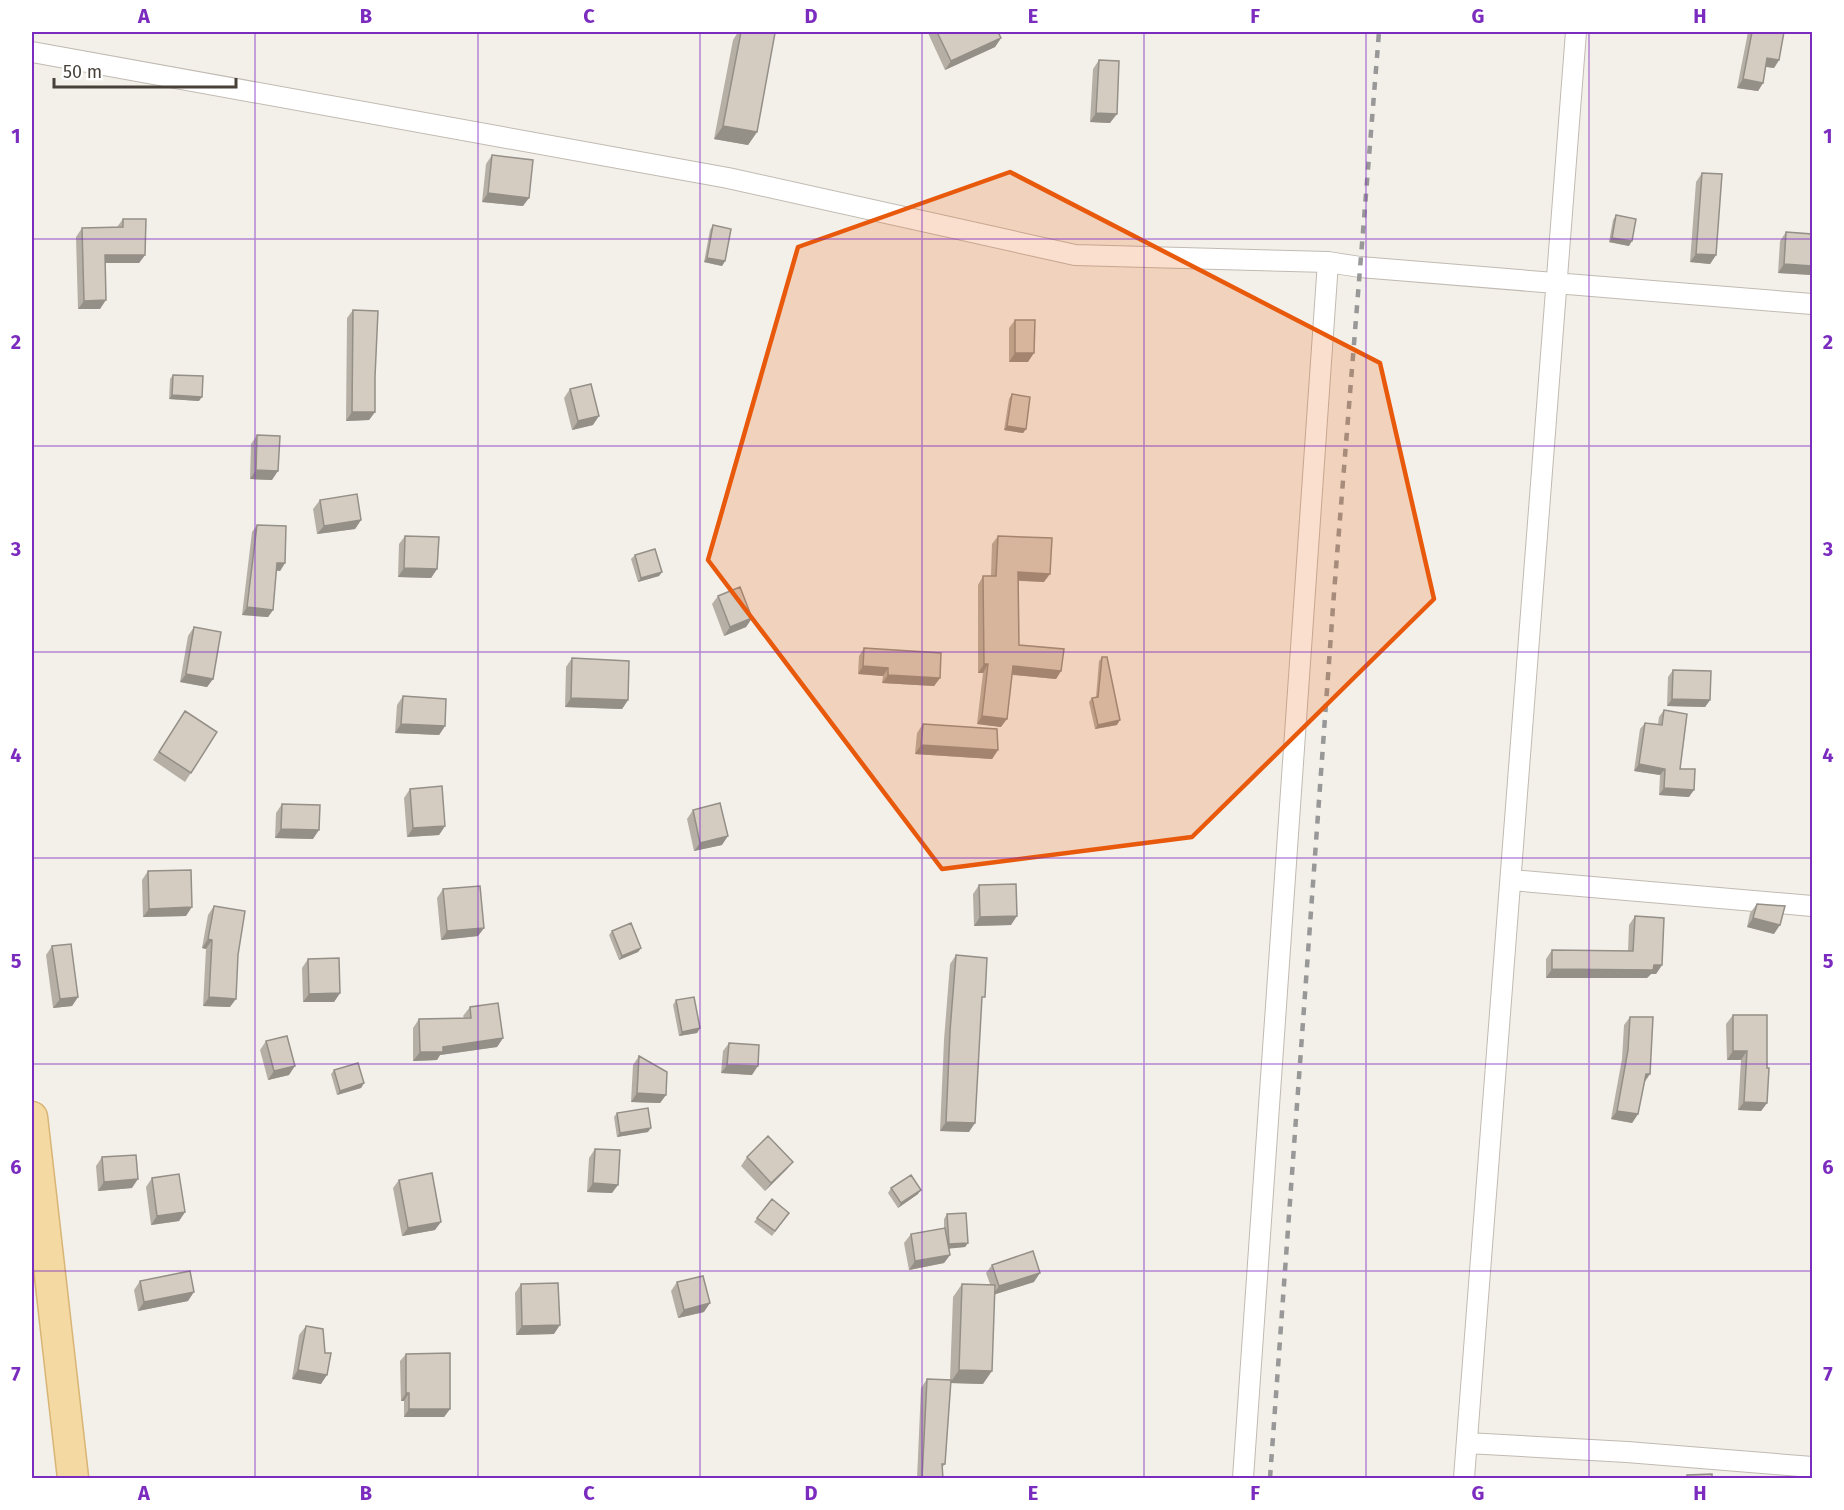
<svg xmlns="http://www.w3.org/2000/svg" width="1844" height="1510" font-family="'Fira Sans',sans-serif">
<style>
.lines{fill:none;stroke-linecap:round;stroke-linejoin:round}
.street-casing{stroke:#c1bab1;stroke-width:22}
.primary-casing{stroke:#d8b574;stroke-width:33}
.street{stroke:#fff;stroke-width:20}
.primary{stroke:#f4d9a3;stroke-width:30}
.rail{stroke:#989898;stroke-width:4.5;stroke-dasharray:8 8;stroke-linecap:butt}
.wall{fill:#b6afa6}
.shaded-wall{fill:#948f87}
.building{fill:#d4ccc1;stroke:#948f87;stroke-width:1.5}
.marked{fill:#e8590c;fill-opacity:0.2;stroke:#e8590c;stroke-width:4.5;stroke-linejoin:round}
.grid{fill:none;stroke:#7b2cbf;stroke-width:1.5;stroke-opacity:0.55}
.neatline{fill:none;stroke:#7b2cbf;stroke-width:2}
.grid-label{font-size:20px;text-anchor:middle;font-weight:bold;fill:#7b2cbf}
</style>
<rect width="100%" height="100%" fill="#f3f0ea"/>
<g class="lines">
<g class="street-casing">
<path id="street" d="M 32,52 L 728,178 L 1075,255 L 1328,262 L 1360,267 L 1812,304
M 1511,880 L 1812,906
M 1467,1443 L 1627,1452 L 1812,1467
M 1243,1478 L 1328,262
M 1464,1478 L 1576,32"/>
</g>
<g class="primary-casing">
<path id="primary" d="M 32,1117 L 73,1478"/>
</g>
<use href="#street" class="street"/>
<use href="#primary" class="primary"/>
<path class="rail" d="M 1270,1478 L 1334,593 L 1379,32"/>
</g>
<path class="wall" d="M 738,32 L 767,32 L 757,132 L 748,145 L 714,139 L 733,40 Z
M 929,32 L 998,32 L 1001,38 L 995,47 L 945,70 L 928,33 Z
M 1748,32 L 1784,32 L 1779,60 L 1774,68 L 1766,67 L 1763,83 L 1758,91 L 1737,88 Z
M 1099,60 L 1110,123 L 1090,122 L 1093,69 Z
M 492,155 L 523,206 L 482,202 L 486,164 Z
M 1702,173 L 1716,255 L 1710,264 L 1690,262 L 1696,182 Z
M 1616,215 L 1629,246 L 1609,242 L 1613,220 Z
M 123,219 L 145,255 L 139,263 L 105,263 L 100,309 L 78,309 L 76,237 L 82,228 L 117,227 Z
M 713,225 L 725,261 L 722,266 L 704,262 L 710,230 Z
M 1786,232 L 1812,234 L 1812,275 L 1778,273 L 1780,241 Z
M 353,310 L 375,412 L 369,420 L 346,421 L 347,318 Z
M 1015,320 L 1028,362 L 1009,362 L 1009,328 Z
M 173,375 L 199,401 L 169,399 L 170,379 Z
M 570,389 L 593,425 L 572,430 L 564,398 Z
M 1012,394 L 1026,429 L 1023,433 L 1004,430 L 1009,399 Z
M 257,435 L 272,480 L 250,479 L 251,444 Z
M 320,500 L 361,520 L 355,529 L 317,534 L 313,509 Z
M 257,525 L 285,563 L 280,571 L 276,570 L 273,610 L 268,617 L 242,615 L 252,532 Z
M 405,536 L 437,569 L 431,578 L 398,577 L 399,544 Z
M 998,536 L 1044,582 L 1019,581 L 1019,645 L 1061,671 L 1056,679 L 1012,675 L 1001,727 L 977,724 L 983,673 L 978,673 L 978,585 L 983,576 L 991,576 L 992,544 Z
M 635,555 L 662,572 L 659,576 L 638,582 L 631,559 Z
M 718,596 L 752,618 L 746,627 L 724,636 L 712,604 Z
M 194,627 L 213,679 L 207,687 L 180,682 L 188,636 Z
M 864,648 L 940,678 L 934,686 L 882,683 L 883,676 L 858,674 L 859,656 Z
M 1102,657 L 1117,725 L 1095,729 L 1089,702 L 1092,698 L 1096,697 L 1099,661 Z
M 572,658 L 628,700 L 622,709 L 565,707 L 566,667 Z
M 1673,670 L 1710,700 L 1705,707 L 1667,706 L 1668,677 Z
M 403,696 L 445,726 L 439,735 L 395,733 L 397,705 Z
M 1664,710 L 1680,769 L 1689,797 L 1659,795 L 1660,775 L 1634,771 L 1640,729 L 1645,723 L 1658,724 L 1659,717 Z
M 185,711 L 217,732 L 185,782 L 153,760 Z
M 923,724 L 998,750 L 992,759 L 915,754 L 917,733 Z
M 410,789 L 445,826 L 439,835 L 407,837 L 404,798 Z
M 282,804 L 313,839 L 275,838 L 276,813 Z
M 693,810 L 722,845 L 694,851 L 687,819 Z
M 148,871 L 186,916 L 143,917 L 142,880 Z
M 979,885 L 1011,925 L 974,926 L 973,894 Z
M 443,889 L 484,928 L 478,936 L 441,940 L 437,898 Z
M 1757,904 L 1774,934 L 1747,927 L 1750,913 Z
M 214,906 L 230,1007 L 203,1006 L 206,949 L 202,948 L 208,915 Z
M 1635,916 L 1662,965 L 1656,974 L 1651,974 L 1647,978 L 1546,978 L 1546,959 L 1552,950 L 1628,951 L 1629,925 Z
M 612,931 L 641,948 L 638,952 L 619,960 L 609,935 Z
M 52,946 L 78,997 L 72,1006 L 53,1008 L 46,955 Z
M 956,955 L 982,1001 L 969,1132 L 940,1131 L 944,1040 L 950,964 Z
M 308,959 L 340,993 L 334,1002 L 303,1002 L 302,968 Z
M 676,1000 L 700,1028 L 697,1033 L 679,1036 L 673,1005 Z
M 470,1007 L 503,1038 L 497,1047 L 440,1055 L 437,1060 L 413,1061 L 413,1028 L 419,1019 L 464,1018 L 463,1016 Z
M 1733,1015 L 1767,1068 L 1767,1103 L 1761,1111 L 1738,1110 L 1741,1060 L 1727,1060 L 1726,1024 Z
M 1630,1017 L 1644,1082 L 1638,1114 L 1632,1123 L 1611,1119 L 1622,1059 L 1624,1025 Z
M 266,1041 L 289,1075 L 268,1080 L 260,1050 Z
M 729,1043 L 752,1075 L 721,1073 L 723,1051 Z
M 639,1056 L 666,1095 L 660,1103 L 631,1102 L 633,1065 Z
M 334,1070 L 364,1083 L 361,1088 L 337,1095 L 331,1074 Z
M 617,1113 L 648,1132 L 617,1137 L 614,1117 Z
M 595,1149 L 612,1193 L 587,1192 L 589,1158 Z
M 102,1157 L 132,1188 L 98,1191 L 96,1166 Z
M 747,1157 L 793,1162 L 786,1170 L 765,1191 L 741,1166 Z
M 152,1178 L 185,1212 L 179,1221 L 151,1225 L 146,1187 Z
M 399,1180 L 435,1230 L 402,1236 L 393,1188 Z
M 891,1188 L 918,1194 L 898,1208 L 888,1193 Z
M 772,1199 L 789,1213 L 772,1236 L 754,1222 Z
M 947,1214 L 968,1243 L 965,1247 L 949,1248 L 950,1255 L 944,1263 L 909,1270 L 904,1243 L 911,1234 L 944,1228 L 944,1219 Z
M 992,1265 L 1034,1282 L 995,1294 L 983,1384 L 951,1383 L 945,1464 L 942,1468 L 943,1479 L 917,1479 L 921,1388 L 927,1379 L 950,1380 L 953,1297 L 962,1284 L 990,1284 L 986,1273 Z
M 140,1281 L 188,1301 L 138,1311 L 134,1290 Z
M 677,1282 L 704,1312 L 678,1318 L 671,1291 Z
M 521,1284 L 554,1334 L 516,1335 L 515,1293 Z
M 306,1326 L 325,1353 L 321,1384 L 292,1379 L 299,1335 Z
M 406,1354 L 450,1409 L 444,1417 L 404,1417 L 404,1401 L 401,1401 L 400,1361 Z"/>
<path class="shaded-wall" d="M 216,32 L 234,32 L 232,34 Z
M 1001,38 L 995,47 L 945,70 L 951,61 Z
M 1767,58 L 1779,60 L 1774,68 L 1761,66 Z
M 1743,79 L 1763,83 L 1758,91 L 1737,88 Z
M 1096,113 L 1117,114 L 1110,123 L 1090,122 Z
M 723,126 L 757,132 L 748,145 L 714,139 Z
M 488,193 L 529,198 L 523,206 L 482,202 Z
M 1612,238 L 1632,241 L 1629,246 L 1609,242 Z
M 1696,254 L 1716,255 L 1710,264 L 1690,262 Z
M 105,255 L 145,255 L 139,263 L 99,263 Z
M 707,258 L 725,261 L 722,266 L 704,262 Z
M 1784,264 L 1812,266 L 1812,275 L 1778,273 Z
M 106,300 L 100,309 L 78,309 L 84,301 Z
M 1015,353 L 1034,353 L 1028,362 L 1009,362 Z
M 172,395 L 202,397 L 199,401 L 169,399 Z
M 352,412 L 375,412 L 369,420 L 346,421 Z
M 599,416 L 593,425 L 572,430 L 578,421 Z
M 1007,426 L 1026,429 L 1023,433 L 1004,430 Z
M 256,470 L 278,471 L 272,480 L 250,479 Z
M 361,520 L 355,529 L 317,534 L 324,526 Z
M 277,563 L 285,563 L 280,571 L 272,570 Z
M 404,568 L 437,569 L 431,578 L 398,577 Z
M 662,572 L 659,576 L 638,582 L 641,578 Z
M 1018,572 L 1050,574 L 1044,582 L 1013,580 Z
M 247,607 L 273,610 L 268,617 L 242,615 Z
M 752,618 L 746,627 L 724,636 L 730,627 Z
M 984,664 L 988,664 L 983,673 L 978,673 Z
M 863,666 L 888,668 L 883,676 L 858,674 Z
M 1013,666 L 1061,671 L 1056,679 L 1007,674 Z
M 186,674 L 213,679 L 207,687 L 180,682 Z
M 888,675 L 940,678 L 934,686 L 882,683 Z
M 571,698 L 628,700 L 622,709 L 565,707 Z
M 1672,699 L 1710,700 L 1705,707 L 1667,706 Z
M 982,716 L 1007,719 L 1001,727 L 977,724 Z
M 1120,720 L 1117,725 L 1095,729 L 1098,725 Z
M 401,724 L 445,726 L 439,735 L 395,733 Z
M 921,745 L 998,750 L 992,759 L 915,754 Z
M 1639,764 L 1665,769 L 1660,775 L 1634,771 Z
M 1664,788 L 1694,790 L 1689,797 L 1659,795 Z
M 445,826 L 439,835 L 407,837 L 413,828 Z
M 281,829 L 319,830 L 313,839 L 275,838 Z
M 728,836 L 722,845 L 694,851 L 700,843 Z
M 192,907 L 186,916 L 143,917 L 149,909 Z
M 1017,916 L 1011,925 L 974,926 L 980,917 Z
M 1753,918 L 1780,925 L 1774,934 L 1747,927 Z
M 484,928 L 478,936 L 441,940 L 447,931 Z
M 208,939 L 212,940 L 206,949 L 202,948 Z
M 641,948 L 638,952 L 619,960 L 622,956 Z
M 1654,965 L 1662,965 L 1656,974 L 1651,974 L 1647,978 L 1546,978 L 1552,969 Z
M 340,993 L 334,1002 L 303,1002 L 309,994 Z
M 78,997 L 72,1006 L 53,1008 L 60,999 Z
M 209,997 L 236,999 L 230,1007 L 203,1006 Z
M 700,1028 L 697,1033 L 679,1036 L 682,1032 Z
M 503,1038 L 497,1047 L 440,1055 L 437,1060 L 413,1061 L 420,1052 L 443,1047 Z
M 1733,1051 L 1747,1051 L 1741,1060 L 1727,1060 Z
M 727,1065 L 758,1066 L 752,1075 L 721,1073 Z
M 295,1066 L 289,1075 L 268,1080 L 274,1071 Z
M 1646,1074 L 1650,1074 L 1644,1083 Z
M 364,1083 L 361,1088 L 337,1095 L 340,1091 Z
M 637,1093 L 666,1095 L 660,1103 L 631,1102 Z
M 1744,1102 L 1767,1103 L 1761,1111 L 1738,1110 Z
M 1617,1111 L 1638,1114 L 1632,1123 L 1611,1119 Z
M 946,1122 L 975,1123 L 969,1132 L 940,1131 Z
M 651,1128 L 648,1132 L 617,1137 L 620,1133 Z
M 793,1162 L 786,1170 L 765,1191 L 771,1183 Z
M 138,1179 L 132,1188 L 98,1191 L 104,1182 Z
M 593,1183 L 618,1185 L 612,1193 L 587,1192 Z
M 921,1190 L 918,1194 L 898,1208 L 901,1203 Z
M 185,1212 L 179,1221 L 151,1225 L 157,1216 Z
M 441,1222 L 435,1230 L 402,1236 L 408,1228 Z
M 968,1243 L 965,1247 L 946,1249 L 949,1244 Z
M 950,1255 L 944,1263 L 909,1270 L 915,1261 Z
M 1040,1273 L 1034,1282 L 993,1295 L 999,1286 Z
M 194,1292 L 188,1301 L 138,1311 L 144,1302 Z
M 710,1303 L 704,1312 L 678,1318 L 684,1310 Z
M 560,1325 L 554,1334 L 516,1335 L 522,1326 Z
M 298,1370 L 327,1375 L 321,1384 L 292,1379 Z
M 959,1370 L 992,1371 L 983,1384 L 950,1383 Z
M 406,1393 L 409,1393 L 404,1401 L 401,1401 Z
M 409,1409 L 450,1409 L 444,1417 L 404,1417 Z"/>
<path class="building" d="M 741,32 L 767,32 L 775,33 L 757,132 L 723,126 Z
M 937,32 L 998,32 L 1001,38 L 951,61 Z
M 1752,32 L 1784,32 L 1779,60 L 1767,58 L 1763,83 L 1743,79 Z
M 1099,60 L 1119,61 L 1117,114 L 1096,113 Z
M 492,155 L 533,160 L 529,198 L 488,193 Z
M 1702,173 L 1722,174 L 1716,255 L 1696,254 Z
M 1616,215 L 1636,219 L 1632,241 L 1612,238 Z
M 123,219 L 146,219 L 145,255 L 105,255 L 106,300 L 84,301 L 82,228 L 123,227 Z
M 713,225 L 731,229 L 725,261 L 707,258 Z
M 1786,232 L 1812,234 L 1812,266 L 1784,264 Z
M 353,310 L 378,311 L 375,377 L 375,412 L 352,412 Z
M 1015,320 L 1035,320 L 1034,353 L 1015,353 Z
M 173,375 L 203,376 L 202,397 L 172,395 Z
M 591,384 L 599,416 L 578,421 L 570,389 Z
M 1012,394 L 1030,397 L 1026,429 L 1007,426 Z
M 257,435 L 280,436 L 278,471 L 256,470 Z
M 357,494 L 361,520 L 324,526 L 320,500 Z
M 257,525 L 286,526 L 285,563 L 277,563 L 273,610 L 247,607 Z
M 405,536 L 439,537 L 437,569 L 404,568 Z
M 998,536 L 1052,538 L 1050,574 L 1018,572 L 1019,645 L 1064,649 L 1061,671 L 1013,666 L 1007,719 L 982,716 L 988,664 L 984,664 L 983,576 L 996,576 Z
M 655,549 L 662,572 L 641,578 L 635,555 Z
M 740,587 L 752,618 L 730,627 L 718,596 Z
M 194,627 L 221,632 L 213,679 L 186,674 Z
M 864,648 L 941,653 L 940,678 L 888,675 L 888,668 L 863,666 Z
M 1102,657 L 1107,657 L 1120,720 L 1098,725 L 1092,698 L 1098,697 Z
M 572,658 L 629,661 L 628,700 L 571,698 Z
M 1673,670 L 1711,671 L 1710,700 L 1672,699 Z
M 403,696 L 446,699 L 445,726 L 401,724 Z
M 1664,710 L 1687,714 L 1680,769 L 1695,769 L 1694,790 L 1664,788 L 1665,769 L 1639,764 L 1645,723 L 1662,725 Z
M 185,711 L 217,732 L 191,773 L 159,752 Z
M 923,724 L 997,729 L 998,750 L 921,745 Z
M 442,786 L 445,826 L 413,828 L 410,789 Z
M 720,803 L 728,836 L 700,843 L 693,810 Z
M 282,804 L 320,805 L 319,830 L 281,829 Z
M 191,870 L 192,907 L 149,909 L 148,871 Z
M 1016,884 L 1017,916 L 980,917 L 979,885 Z
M 480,886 L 484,928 L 447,931 L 443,889 Z
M 1757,904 L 1785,906 L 1780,925 L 1753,918 Z
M 214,906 L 245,911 L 238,955 L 236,999 L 209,997 L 212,940 L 208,939 Z
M 1635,916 L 1664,918 L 1662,965 L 1654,965 L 1653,970 L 1552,969 L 1552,950 L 1633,951 Z
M 631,923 L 641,948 L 622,956 L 612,931 Z
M 71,944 L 78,997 L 60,999 L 52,946 Z
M 956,955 L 987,958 L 985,997 L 982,997 L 975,1123 L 946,1122 L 950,1031 Z
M 339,958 L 340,993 L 309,994 L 308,959 Z
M 694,997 L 700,1028 L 682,1032 L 676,1000 Z
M 498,1003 L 503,1038 L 443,1047 L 443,1052 L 420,1052 L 419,1019 L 471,1018 L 470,1007 Z
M 1733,1015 L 1767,1015 L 1767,1068 L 1769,1068 L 1767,1103 L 1744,1102 L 1747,1051 L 1733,1051 Z
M 1630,1017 L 1653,1017 L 1650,1074 L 1646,1074 L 1638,1114 L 1617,1111 L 1628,1050 Z
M 287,1036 L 295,1066 L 274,1071 L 266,1041 Z
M 729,1043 L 759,1045 L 758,1066 L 727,1065 Z
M 639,1056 L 667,1072 L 666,1095 L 637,1093 Z
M 358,1063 L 364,1083 L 340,1091 L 334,1070 Z
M 648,1108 L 651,1128 L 620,1133 L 617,1113 Z
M 768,1136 L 793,1162 L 771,1183 L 747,1157 Z
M 595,1149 L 620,1150 L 618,1185 L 593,1183 Z
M 136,1155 L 138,1179 L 104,1182 L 102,1157 Z
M 432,1173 L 441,1222 L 408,1228 L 399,1180 Z
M 179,1174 L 185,1212 L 157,1216 L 152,1178 Z
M 911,1175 L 921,1190 L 901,1203 L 891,1188 Z
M 772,1199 L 789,1213 L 775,1231 L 757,1218 Z
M 966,1213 L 968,1243 L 949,1244 L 947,1214 Z
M 945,1228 L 950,1255 L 915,1261 L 911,1234 Z
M 1033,1251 L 1040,1273 L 999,1286 L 992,1265 Z
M 190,1271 L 194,1292 L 144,1302 L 140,1281 Z
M 703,1276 L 710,1303 L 684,1310 L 677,1282 Z
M 558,1283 L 560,1325 L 522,1326 L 521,1284 Z
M 962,1284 L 995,1285 L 992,1371 L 959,1370 Z
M 306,1326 L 323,1329 L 325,1353 L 331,1353 L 327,1375 L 298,1370 Z
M 450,1353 L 450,1409 L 409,1409 L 409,1393 L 406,1393 L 406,1354 Z
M 927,1379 L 951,1380 L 945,1464 L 942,1464 L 943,1479 L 922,1479 Z
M 1712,1474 L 1712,1479 L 1687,1479 L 1687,1475 Z"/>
<path class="marked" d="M 1010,172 L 1380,363 L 1434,599 L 1192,837 L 942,869 L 708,560 L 798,247 Z"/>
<path class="grid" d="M 255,32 L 255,1478M 478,32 L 478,1478M 700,32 L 700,1478M 922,32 L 922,1478M 1144,32 L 1144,1478M 1366,32 L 1366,1478M 1589,32 L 1589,1478M 32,239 L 1812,239M 32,446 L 1812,446M 32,652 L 1812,652M 32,858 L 1812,858M 32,1064 L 1812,1064M 32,1271 L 1812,1271"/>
<rect width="1844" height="1510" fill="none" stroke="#ffffff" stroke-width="66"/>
<path d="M54 78v9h182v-9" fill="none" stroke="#474139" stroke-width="3"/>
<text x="63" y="78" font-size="18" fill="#474139" stroke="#ffffff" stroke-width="4.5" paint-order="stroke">50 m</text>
<rect x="33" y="33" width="1778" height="1444" class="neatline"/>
<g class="grid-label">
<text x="144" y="23">A</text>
<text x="366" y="23">B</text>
<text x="589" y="23">C</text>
<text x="811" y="23">D</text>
<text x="1033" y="23">E</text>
<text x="1255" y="23">F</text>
<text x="1478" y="23">G</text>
<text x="1700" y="23">H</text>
<text x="16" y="143">1</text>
<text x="1828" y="143">1</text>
<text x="16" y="349">2</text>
<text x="1828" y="349">2</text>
<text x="16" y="556">3</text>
<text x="1828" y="556">3</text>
<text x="16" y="762">4</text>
<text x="1828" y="762">4</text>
<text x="16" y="968">5</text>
<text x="1828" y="968">5</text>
<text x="16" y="1174">6</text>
<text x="1828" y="1174">6</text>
<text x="16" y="1381">7</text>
<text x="1828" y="1381">7</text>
<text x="144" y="1500">A</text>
<text x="366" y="1500">B</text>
<text x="589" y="1500">C</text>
<text x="811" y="1500">D</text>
<text x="1033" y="1500">E</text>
<text x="1255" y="1500">F</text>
<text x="1478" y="1500">G</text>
<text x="1700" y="1500">H</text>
</g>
</svg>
